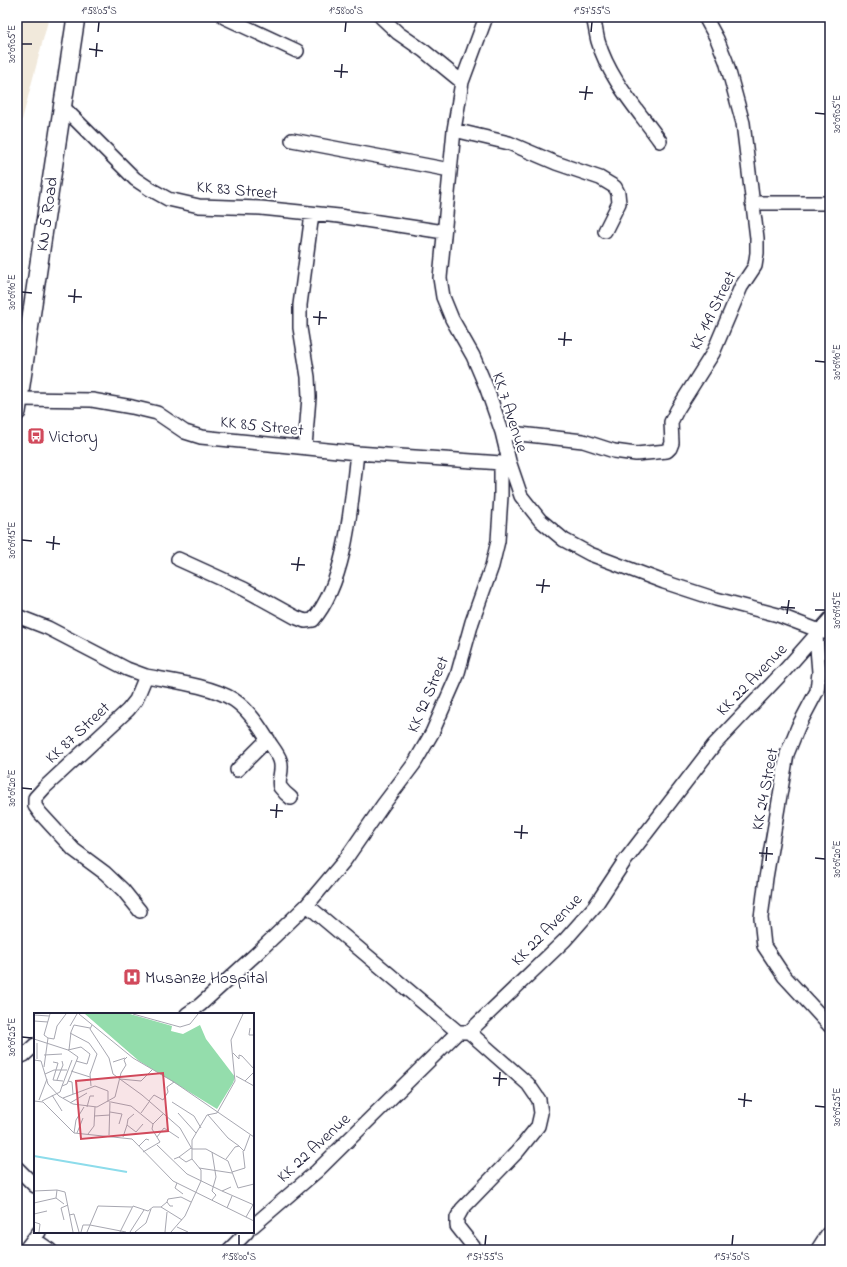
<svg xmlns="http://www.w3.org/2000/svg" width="847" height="1267" font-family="'Indie Flower',sans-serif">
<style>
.built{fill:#f1e9db}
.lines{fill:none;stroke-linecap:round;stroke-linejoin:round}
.minor-casing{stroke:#22223b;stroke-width:16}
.major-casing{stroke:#22223b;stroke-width:20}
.highway-casing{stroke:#22223b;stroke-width:22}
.minor{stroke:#fff;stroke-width:13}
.major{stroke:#fff;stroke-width:17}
.highway{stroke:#fff;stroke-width:19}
.ticks{fill:none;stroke:#22223b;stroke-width:1.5}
.labels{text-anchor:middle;stroke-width:4;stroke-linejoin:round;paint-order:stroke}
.street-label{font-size:17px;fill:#22223b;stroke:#fff}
.poi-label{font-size:17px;fill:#22223b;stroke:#fff;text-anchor:start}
.inset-river{fill:none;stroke:#8ddceb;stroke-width:2}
.inset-road{fill:none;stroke:#a7a7b1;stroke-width:1}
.view{fill:#d1495b;fill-opacity:0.15;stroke:#d1495b;stroke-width:2}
.inset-edge{fill:none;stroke:#22223b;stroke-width:2}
.neatline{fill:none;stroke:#22223b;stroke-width:1.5}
.ticks-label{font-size:10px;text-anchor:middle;fill:#22223b}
</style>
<rect width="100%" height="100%" fill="#fff"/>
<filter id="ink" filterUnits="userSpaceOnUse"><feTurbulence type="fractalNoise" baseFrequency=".025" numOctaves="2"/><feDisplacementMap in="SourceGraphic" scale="8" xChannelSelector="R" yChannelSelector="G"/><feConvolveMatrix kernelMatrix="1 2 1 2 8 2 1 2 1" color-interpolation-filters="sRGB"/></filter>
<g filter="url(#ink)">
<path class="built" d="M 17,17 L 49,17 L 17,139 Z"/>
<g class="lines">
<g class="minor-casing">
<path id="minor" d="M 224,17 L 297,51
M 381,17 L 398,33 L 424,51 L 462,82
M 486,17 L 462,82 L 454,130 L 440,278 L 443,297 L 452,319 L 473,356 L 487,389 L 502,432 L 509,461 L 521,496 L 540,520 L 564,540 L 590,554 L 664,582 L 716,599 L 778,615 L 820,631 L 830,633
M 593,17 C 595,25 596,33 598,41 C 609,79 638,110 660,141
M 62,106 L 135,179 L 150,189 L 168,199 L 199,206 L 261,208 L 339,216 L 444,232
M 454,130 L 509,143 L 556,163 L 600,178 L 615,187 L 618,193 L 619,203 L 605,231
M 292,140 L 450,170
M 752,203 L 830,203
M 19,399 L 92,400 L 132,407 L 157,413 L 185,432 L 201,437 L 357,453 L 501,463 L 508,461
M 502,432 L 583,441 L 614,451 L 636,454 L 667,451 L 670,448 L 672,443 L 671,422 L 677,410 L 713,353 L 741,287 L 755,266 L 757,253 L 757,238 L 743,123 L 726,61 L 717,39 L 705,17
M 305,447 L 309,397 L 308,377 L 300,328 L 300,305 L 312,214
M 178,559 L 244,589 L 295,617 L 305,621 L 313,620 C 347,580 351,504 357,453
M 17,616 L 48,628 L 127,669 L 146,676 L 136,700 L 128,710 L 45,787 L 35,798 L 35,806 L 40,813 L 74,850 L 105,873 L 123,890 L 140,911
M 816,636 L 819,672 L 817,691 L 798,727 L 787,754 L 766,878 L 761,918 L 764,946 L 784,976 L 830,1026
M 146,676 C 172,681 212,686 234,700 C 249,710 260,727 269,742 C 273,748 278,754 280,760 C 284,770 277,780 280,787 C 283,791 287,795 291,798
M 237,770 L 268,739
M 307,905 L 458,1032
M 187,1014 L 200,1005 L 255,955 L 307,905 L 345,860 L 383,805 L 414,764 L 432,733 L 457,676 L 472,622 L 492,566 L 498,541 L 501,496 L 501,463
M 469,1032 L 528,1084 L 539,1100 L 541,1113 L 538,1126 L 518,1151 L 462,1209 L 457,1218 L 457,1226 L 476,1250
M 17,1058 L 24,1055 L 35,1045
M 17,1168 L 35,1186
M 253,1226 L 317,1171 L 458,1032 L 469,1032 L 565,940 L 595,906 L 624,862 L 714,745 L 786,669 L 830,619
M 34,1239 L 50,1250
M 25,1250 L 39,1232
M 229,1250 L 247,1232"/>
</g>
<g class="major-casing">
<path id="major" d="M 17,412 L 48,202 L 76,17"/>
</g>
<g class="highway-casing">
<path id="highway" d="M 821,1250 L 830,1236"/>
</g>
<use href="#minor" class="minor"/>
<use href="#major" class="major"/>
<use href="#highway" class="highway"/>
</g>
</g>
<path class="ticks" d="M 98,32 L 99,22M 345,32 L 346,22M 591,32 L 592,22M 22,44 L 32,44M 89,49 L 103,51M 96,57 L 97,43M 334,71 L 348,72M 341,78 L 342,64M 579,92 L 593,93M 585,100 L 587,86M 815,113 L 825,114M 22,292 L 32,293M 68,296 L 82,297M 74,303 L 75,289M 313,317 L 327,318M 319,325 L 320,311M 558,339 L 572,340M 564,346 L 565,332M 815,361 L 825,362M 22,540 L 32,541M 46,542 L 60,544M 53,550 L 54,536M 291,564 L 305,565M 297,571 L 299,557M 536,585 L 550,586M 542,593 L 544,579M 781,607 L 795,608M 815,610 L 825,610M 787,614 L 789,600M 22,788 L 32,789M 270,810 L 283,811M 276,818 L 277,804M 514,832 L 528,833M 521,839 L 522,825M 759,853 L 773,854M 815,858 L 825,859M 766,861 L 767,847M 22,1037 L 32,1038M 493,1078 L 507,1079M 499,1086 L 500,1072M 738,1099 L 752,1101M 815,1106 L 825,1107M 744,1107 L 745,1093M 239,1245 L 239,1235M 485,1245 L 486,1235M 732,1245 L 733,1235"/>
<defs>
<g id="bus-square" transform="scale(0.9)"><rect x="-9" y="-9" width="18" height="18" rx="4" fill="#d1495b" stroke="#fff"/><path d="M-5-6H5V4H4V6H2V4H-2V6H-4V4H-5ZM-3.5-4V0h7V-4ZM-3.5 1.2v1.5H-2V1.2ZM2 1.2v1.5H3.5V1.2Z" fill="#fff"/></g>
<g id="hospital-square" transform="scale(0.9)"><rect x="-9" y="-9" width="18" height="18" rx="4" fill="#d1495b" stroke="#fff"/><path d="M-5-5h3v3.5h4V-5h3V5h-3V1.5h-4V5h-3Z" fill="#fff"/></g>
</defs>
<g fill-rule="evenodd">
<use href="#bus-square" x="36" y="436"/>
<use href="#hospital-square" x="132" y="977"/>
</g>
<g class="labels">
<g class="street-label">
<text transform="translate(237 189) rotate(5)" y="6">KK 83 Street</text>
<text transform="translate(46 214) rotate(-82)" y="6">KN 5 Road</text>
<text transform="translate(712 310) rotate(-64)" y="6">KK 149 Street</text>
<text transform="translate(511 412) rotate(72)" y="6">KK 7 Avenue</text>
<text transform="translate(262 425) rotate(6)" y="6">KK 85 Street</text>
<text transform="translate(751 679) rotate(-46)" y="6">KK 22 Avenue</text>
<text transform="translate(427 694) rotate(-67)" y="6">KK 92 Street</text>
<text transform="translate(77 732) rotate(-43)" y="6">KK 87 Street</text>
<text transform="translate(764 789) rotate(-79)" y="6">KK 24 Street</text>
<text transform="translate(546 929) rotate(-46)" y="6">KK 22 Avenue</text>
<text transform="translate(313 1147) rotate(-43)" y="6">KK 22 Avenue</text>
</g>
<g class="poi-label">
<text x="49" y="442">Victory</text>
<text x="145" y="983">Musanze Hospital</text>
</g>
</g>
<g transform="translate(34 1013)">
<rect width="220" height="220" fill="#fff"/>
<path d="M 51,1 L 96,1 L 138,13 L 137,18 L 149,21 L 166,12 L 172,26 L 201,64 L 199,70 L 183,96 L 105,48 Z" fill="#94ddac"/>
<path class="inset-river" d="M 0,143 L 93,159"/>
<path class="inset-road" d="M 45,1 L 99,45 L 140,69 L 220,124M 99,1 L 146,14 L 156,11 L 164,1M 0,2 L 15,3M 0,8 L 14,9M 58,12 L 56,16 L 75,45 L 79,61 L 108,82 L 146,115 L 158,136 L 172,136 L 194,148 L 204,175 L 220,171M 36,13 L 43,1M 216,15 L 215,22 L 220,22M 36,20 L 55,30 L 63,41 L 56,61 L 57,73M 14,25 L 10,22 L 16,1M 0,26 L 34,37 L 44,44 L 33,71 L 28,73 L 26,79 L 8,88M 34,37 L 47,34 L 56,41 L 53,51 L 42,48M 35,37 L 37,19 L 40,12 L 56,15M 199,40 L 205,46 L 205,42 L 208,43 L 220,56M 10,42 L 28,41M 3,46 L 3,30M 0,47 L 7,48 L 14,71 L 25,83 L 39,91 L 63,94 L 81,84 L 87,60 L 92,52 L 90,47 L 93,44M 19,49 L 24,50 L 19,67 L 29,68M 79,49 L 91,45M 10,54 L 14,25 L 20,26 L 23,13 L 32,1M 37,58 L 56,64M 11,61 L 20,57 L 33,57M 202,63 L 220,73M 86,66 L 107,68 L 118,57M 23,67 L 29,52 L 28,48M 34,68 L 38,69 L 39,81M 211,68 L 220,59M 28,73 L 38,47M 18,82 L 28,98M 29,85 L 61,73 L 74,78 L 74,89M 5,87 L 13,66M 0,88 L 9,89 L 40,120 L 98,126 L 139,168 L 220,208M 115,88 L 120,82 L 129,87 L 134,79 L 133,74 L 140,69M 77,89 L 97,93 L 119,111 L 118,116 L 126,129 L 109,139M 138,89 L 160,103 L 167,115M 36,90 L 53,80M 53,94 L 56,83 L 60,83M 76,99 L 88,101 L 85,111M 107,100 L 115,89M 144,100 L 162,120M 174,102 L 194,125 L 205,133M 60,103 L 76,102M 119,111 L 129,101M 93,112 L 94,106 L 100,101M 40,120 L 42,107 L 50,94M 43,120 L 49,105M 54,121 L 60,113 L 61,94M 75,122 L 76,88M 89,124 L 93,112 L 102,119 L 109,111M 123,124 L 130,115 L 145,125M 123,132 L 153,161 L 188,178 L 197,174M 105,133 L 112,126 L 115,127M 145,144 L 157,135M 140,146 L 145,144 L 152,149 L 158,146M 192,146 L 201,134 L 205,133 L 210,138 L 216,122M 165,155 L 198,160M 198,159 L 211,155 L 209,138M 143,170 L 141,175 L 149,181M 23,177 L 22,185 L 30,191M 0,178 L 23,177 L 31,179 L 39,219M 188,178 L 220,192M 178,187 L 182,182 L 178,178 L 182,164 L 178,139M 133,189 L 134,186 L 147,184 L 157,189M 0,190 L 22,185M 127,194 L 148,207M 193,195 L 198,183M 0,201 L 13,198M 35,202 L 40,201 L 45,219M 212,204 L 220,190M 30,207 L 27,195 L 34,192M 0,209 L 6,211 L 5,219M 143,214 L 154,219M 47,219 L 49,212 L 56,212 L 92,219M 53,219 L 64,193 L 98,194M 86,219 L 99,193 L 114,198 L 119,194 L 127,194 L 133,189 L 136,193 L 139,193M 96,219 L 110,197M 101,219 L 112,210 L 117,196M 131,219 L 133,199M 137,219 L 151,203 L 167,168 L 167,157 L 158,146 L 158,127 L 173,102 L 183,100 L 201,68 L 197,27 L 209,1"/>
<path class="view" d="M 129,60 L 134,118 L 47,126 L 42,68 Z"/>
<rect width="220" height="220" class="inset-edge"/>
</g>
<rect width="847" height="1267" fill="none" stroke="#fff" stroke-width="44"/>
<rect x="22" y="22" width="803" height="1223" class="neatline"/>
<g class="ticks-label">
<text x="99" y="14">1°58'05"S</text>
<text x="346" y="14">1°58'00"S</text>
<text x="592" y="14">1°57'55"S</text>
<text transform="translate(11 44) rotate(-90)" y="4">30°09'05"E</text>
<text transform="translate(836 114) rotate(-90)" y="4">30°09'05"E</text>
<text transform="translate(11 292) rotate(-90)" y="4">30°09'10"E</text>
<text transform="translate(836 362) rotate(-90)" y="4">30°09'10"E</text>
<text transform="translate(11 540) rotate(-90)" y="4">30°09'15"E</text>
<text transform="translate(836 610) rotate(-90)" y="4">30°09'15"E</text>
<text transform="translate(11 788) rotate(-90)" y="4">30°09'20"E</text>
<text transform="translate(836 859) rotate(-90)" y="4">30°09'20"E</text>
<text transform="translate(11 1037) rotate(-90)" y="4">30°09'25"E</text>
<text transform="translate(836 1107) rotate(-90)" y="4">30°09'25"E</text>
<text x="239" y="1260">1°58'00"S</text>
<text x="485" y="1260">1°57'55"S</text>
<text x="732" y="1260">1°57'50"S</text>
</g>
</svg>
